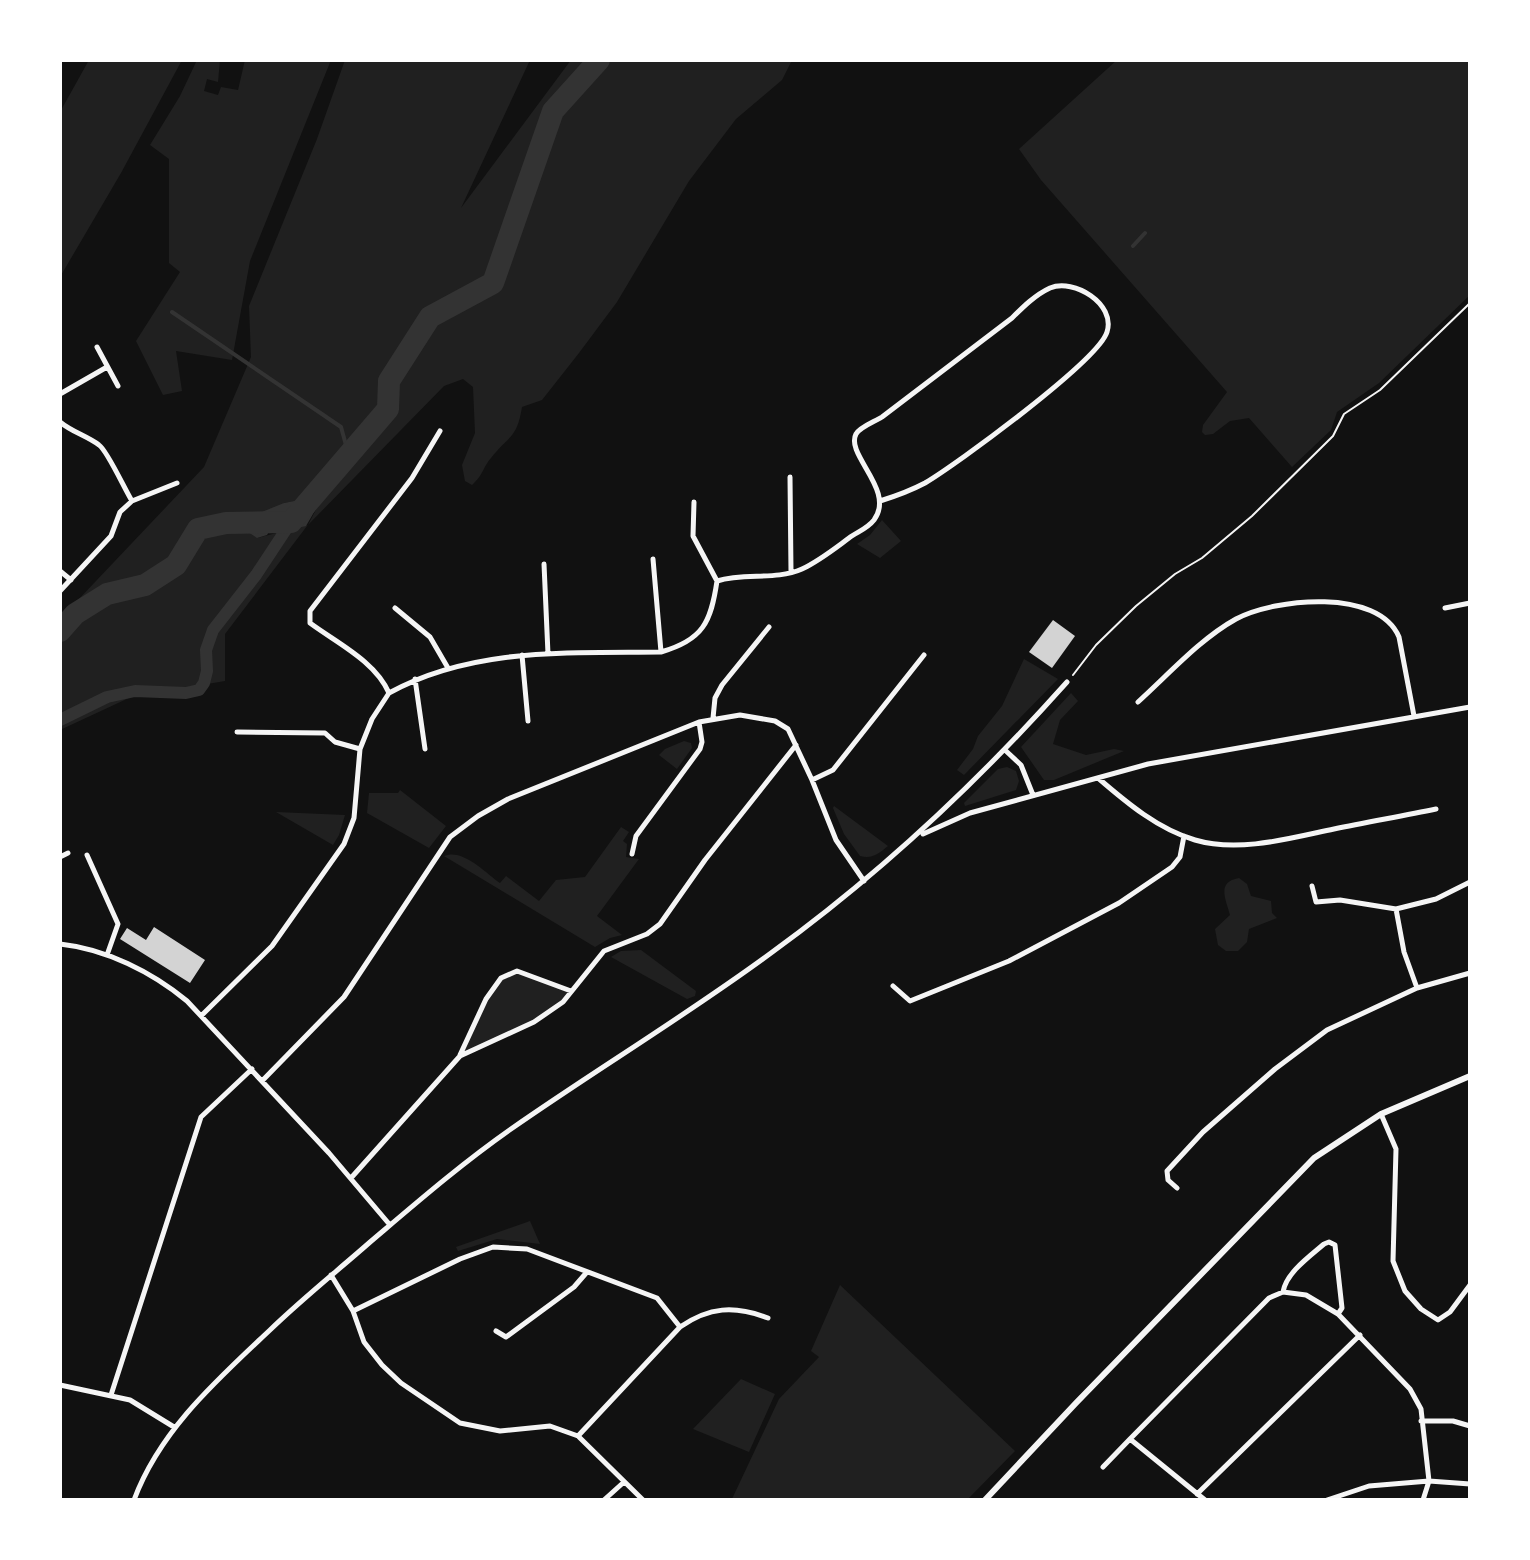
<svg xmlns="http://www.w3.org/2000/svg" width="1530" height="1560" font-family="'Sofia Sans Condensed',sans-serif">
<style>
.green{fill:#202020;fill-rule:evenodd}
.water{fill:#333}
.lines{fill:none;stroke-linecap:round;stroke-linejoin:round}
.stream{stroke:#333;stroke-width:4}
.canal{stroke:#333;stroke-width:12}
.river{stroke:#333;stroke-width:22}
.building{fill:#d3d3d3}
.path{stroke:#f5f5f5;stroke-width:2}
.minor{stroke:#f5f5f5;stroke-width:5}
.tertiary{stroke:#f5f5f5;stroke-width:6}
</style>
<rect width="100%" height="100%" fill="#111"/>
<path class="green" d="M 89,60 L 182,60 L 121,173 L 60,277 L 60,112 Z
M 197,60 L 220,60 L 218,82 L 207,79 L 204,91 L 218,95 L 221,87 L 238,90 L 245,60 L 331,60 L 250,261 L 232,360 L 176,351 L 182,391 L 163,395 L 136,341 L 180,272 L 169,263 L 169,159 L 150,145 L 180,96 Z
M 345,60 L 530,60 L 461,208 L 571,60 L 792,60 L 782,80 L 736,119 L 689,181 L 617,302 L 579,353 L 542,400 L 522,407 C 517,439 509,435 491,458 C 483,467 484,474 472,485 L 465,481 L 462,465 L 475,433 L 473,387 L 463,379 L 444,386 L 307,526 L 225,634 L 225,681 L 131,697 L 60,730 L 60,619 L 204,467 L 251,357 L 249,306 L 317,139 ZM 323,496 L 308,525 L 257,538 L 284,503 Z
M 1117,60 L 1470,60 L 1470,295 L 1379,383 L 1337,412 L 1331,430 L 1292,467 L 1249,418 L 1230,421 L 1213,434 L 1205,435 L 1202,432 L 1203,425 L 1227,392 L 1041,180 L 1019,149 Z
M 882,520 L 901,541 L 880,558 L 857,544 L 870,535 Z
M 1024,659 L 1058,679 L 964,775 L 957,770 L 973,749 L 978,736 L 1002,706 Z
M 1071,693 L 1078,701 L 1060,720 L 1053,744 L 1086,755 L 1114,749 L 1124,751 L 1054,780 L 1044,780 L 1021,747 Z
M 684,741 L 691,743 L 692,748 L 677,769 L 659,755 L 665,749 Z
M 1007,767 L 1016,771 L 1019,781 L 1016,790 L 965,806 L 964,803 L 998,769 Z
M 400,790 L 446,826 L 429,848 L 367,813 L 369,793 L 398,793 Z
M 834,806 L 888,846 C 878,854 873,859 860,856 L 844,834 L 833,808 Z
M 276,812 L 345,815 L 339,835 L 333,845 Z
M 621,827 L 629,832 L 623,841 L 627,844 L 626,857 L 639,859 L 597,916 L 622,935 L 610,938 L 595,947 L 444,856 C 462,848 485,872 500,883 L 506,876 L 539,901 L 556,880 L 585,877 Z
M 1239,878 L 1247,884 L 1251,896 L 1271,901 L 1272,913 L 1277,918 L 1249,929 L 1247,942 L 1238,951 L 1226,951 L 1218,945 L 1215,929 L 1230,915 C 1226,899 1216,882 1239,878 Z
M 641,950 L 696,991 L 695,996 L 687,999 L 611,957 L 621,951 Z
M 517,971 L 570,991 C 546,1025 496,1039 460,1055 L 486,999 L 501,978 Z
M 530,1221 L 540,1244 L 497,1239 L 458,1251 L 456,1247 Z
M 840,1285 L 1015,1451 L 967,1500 L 732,1499 L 779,1399 L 819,1357 L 811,1351 Z
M 741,1379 L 775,1394 L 749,1452 L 693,1429 Z"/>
<path class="water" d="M 324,495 L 306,526 L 285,531 L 273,525 L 267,535 L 257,538 L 242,528 L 247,518 L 284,503 Z"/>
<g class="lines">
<path class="stream" d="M 1133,246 L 1145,233
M 172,312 L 341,427 L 349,456"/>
<path class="canal" d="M 60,720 L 107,697 L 135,691 L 186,693 L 199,690 L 204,683 L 207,671 L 206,650 L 213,630 L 256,575 L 291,522"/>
<path class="river" d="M 60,631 L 75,614 L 107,594 L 145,585 L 176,565 L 198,529 L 226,523 L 291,522 L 388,409 L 389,381 L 430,317 L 493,283 L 553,111 L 599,60"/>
</g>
<path class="building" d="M 1053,620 L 1075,636 L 1052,668 L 1029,652 Z
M 154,927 L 205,960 L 190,983 L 120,939 L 127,928 L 146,940 Z"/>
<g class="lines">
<path class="path" d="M 1073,675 L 1096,645 L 1136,606 L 1175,574 L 1202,558 L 1252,516 L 1333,436 L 1344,414 L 1380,390 L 1470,303"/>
<path class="minor" d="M 97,347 L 118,386
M 60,394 L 107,367
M 60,422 C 72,432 87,436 99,445 C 107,450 125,490 132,501
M 790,477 L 791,572
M 694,502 L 693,536 L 717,581
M 653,559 L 661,652
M 544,564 L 548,654
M 60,571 L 71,580
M 60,591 L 111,536 L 120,512 L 132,501 L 177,483
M 395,608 L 430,637 L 448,668
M 1445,608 L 1470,603
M 522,655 L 528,721
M 415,679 L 425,749
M 389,693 C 472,647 570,653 661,652 C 703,640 711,622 717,581 C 745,572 775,581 802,569 C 819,561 834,549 849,538 C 857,532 867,529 874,520 C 896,490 845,455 856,434 C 860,427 874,422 882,417 L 1012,318 C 1023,307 1035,295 1050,288 C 1074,278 1116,304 1107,332 C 1098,361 957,464 925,483 C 910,491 896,496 880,501
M 389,693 C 375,661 337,643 310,623 L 310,611 L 412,478 L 440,431
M 1138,702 C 1169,674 1200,639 1236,619 C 1276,598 1378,588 1399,637 L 1414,716
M 713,718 L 715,698 L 722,685 L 769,627
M 237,732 L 325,733 L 335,742 L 360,749
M 1006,751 L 1021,765 L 1033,795
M 1098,778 C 1127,803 1158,829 1195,840 C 1239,853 1291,838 1334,829 C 1368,822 1402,816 1436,809
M 812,780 L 833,770 L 924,655
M 923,834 L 970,813 L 1148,764 L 1470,707
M 632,854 L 636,836 L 700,749 L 702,742 L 699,722
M 87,855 L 118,924 L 107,955
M 60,857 L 68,853
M 1312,886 L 1316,902 L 1340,900 L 1396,909
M 60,944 C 106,949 152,972 187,1001 L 329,1153 L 390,1225
M 893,986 L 910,1001 L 1009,961 L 1119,903 L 1172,867 L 1180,857 L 1184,836
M 1417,988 L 1404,952 L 1396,909 L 1436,899 L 1470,882
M 201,1016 L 272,946 L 344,844 L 354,818 L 360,749 L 372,719 L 389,693
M 460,1055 L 486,999 L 501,978 L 517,971 L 571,991
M 262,1081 L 344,997 L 450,837 L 478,816 L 508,799 L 699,722 L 740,715 L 775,721 L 788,729 L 812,780 L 836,840 L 864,881
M 1381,1114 L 1396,1149 L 1393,1261 L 1405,1291 L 1421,1309 L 1438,1320 L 1450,1312 L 1470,1285
M 351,1178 L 460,1056 L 534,1022 L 563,1002 L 604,951 L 647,934 L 660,924 L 705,860 L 796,745
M 1177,1188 L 1168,1180 L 1167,1171 L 1203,1132 L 1275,1069 L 1327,1030 L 1417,988 L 1470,973
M 331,1275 L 353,1311 L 364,1342 L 382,1365 L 401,1383 L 460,1423 L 500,1431 L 550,1426 L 578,1436 L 643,1500
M 1283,1292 L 1306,1295 L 1338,1314
M 353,1311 L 460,1259 L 493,1247 L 527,1249 L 657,1298 L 680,1327 L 578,1436
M 680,1327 C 709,1307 734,1305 768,1318
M 496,1331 L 506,1337 L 574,1287 L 587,1272
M 60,1385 L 130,1400 L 174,1427
M 111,1395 L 201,1117 L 252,1069
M 1421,1421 L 1453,1421 L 1470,1426
M 1103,1467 L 1130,1439
M 1197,1494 L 1360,1335
M 134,1500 C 160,1430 217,1380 270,1330 C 302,1299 336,1272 369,1243 C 415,1204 461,1164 511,1129 C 597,1069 687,1015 771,953 C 880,874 977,783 1067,682
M 604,1500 L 624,1482
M 1205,1500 L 1130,1439 L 1269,1298 L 1283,1292 C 1286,1273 1310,1256 1324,1244 L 1329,1242 L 1335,1245 L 1342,1308 L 1338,1314 L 1410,1389 L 1421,1409 L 1429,1481 L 1423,1500
M 1327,1500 L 1369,1486 L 1429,1481 L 1470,1484"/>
<path class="tertiary" d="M 985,1500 L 1076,1403 L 1314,1158 L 1381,1114 L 1470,1076"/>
</g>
<rect width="1530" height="1560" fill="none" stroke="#ffffff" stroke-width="124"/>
</svg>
